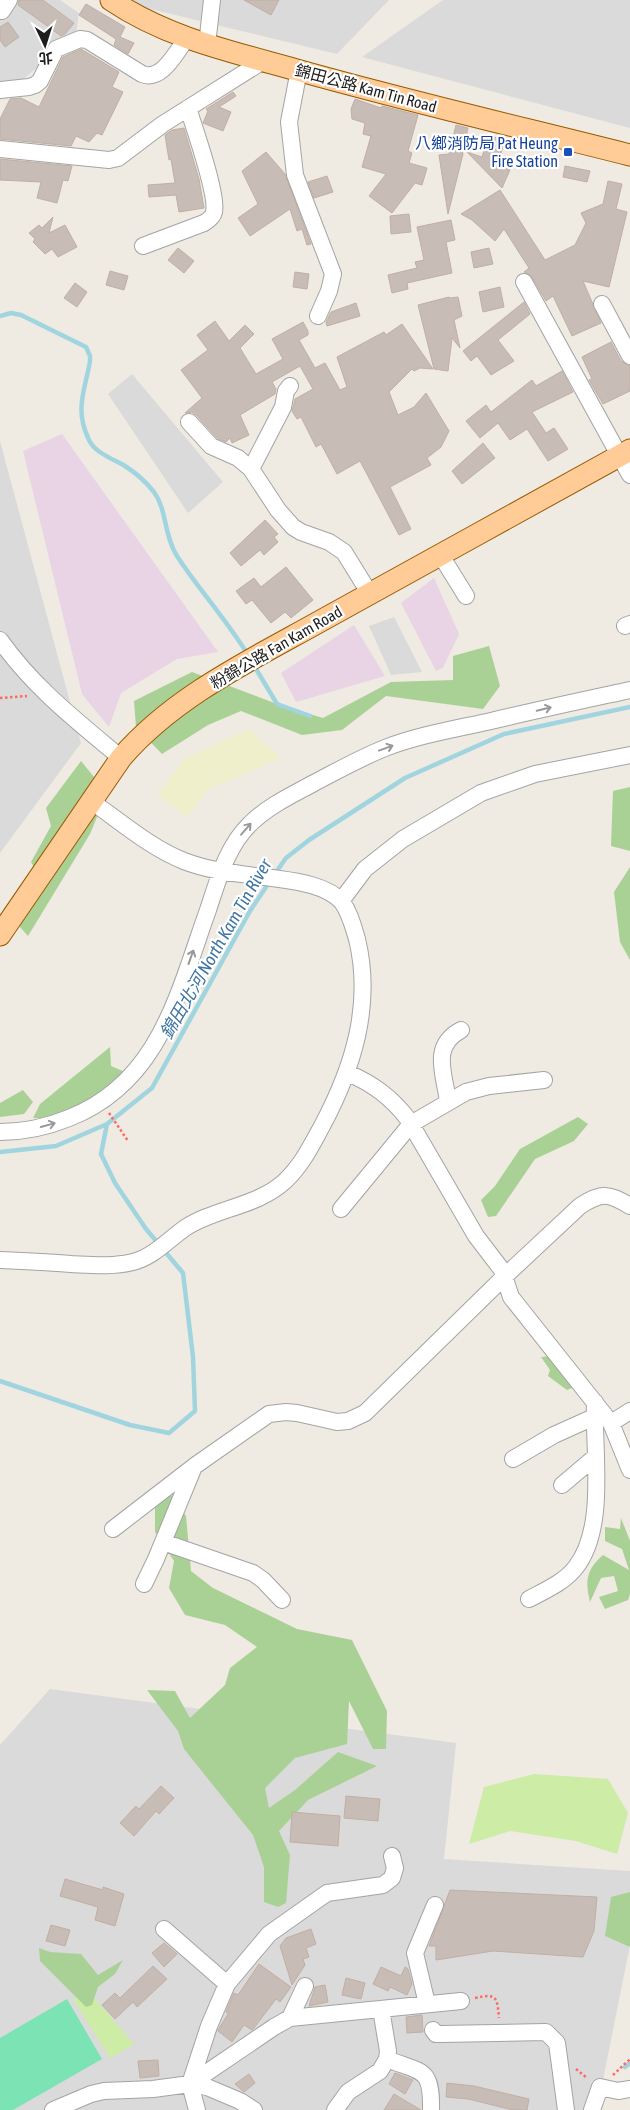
<svg xmlns="http://www.w3.org/2000/svg" width="630" height="2110" font-family="'Asap Condensed','Noto Sans TC',sans-serif">
<style>
.residential{fill:#dbdada}
.industrial{fill:#e9d4e6}
.farmland{fill:#efefcc}
.grass{fill:#cdeca5}
.forest{fill:#aad195}
.pitch{fill:#7ce3b4}
.lines{fill:none;stroke-linecap:round;stroke-linejoin:round}
.stream{stroke:#a0d5df;stroke-width:4.5}
.building{fill:#c7bcb6;stroke:#c1afa4}
.minor-casing{stroke:#a4a4a4;stroke-width:18}
.major-casing{stroke:#965b00;stroke-width:23}
.path{stroke:#ff6963;stroke-width:2.5;stroke-dasharray:2.5 2.5;stroke-linecap:butt}
.minor{stroke:#fff;stroke-width:16}
.major{stroke:#ffcb97;stroke-width:21}
.oneway{stroke:#999}
.transit-dot{fill:#1a4fb4;stroke:#fff;stroke-width:2}
.labels{text-anchor:middle;stroke-width:4.5;stroke-linejoin:round;paint-order:stroke}
.street-label{font-size:16px;fill:#1d1d1d;stroke:#fff}
.transit-label{font-size:16px;fill:#164399;stroke:#fff;text-anchor:end}
.water-label{font-size:18px;font-style:italic;fill:#4077a2;stroke:#fff}
</style>
<rect width="100%" height="100%" fill="#efeae2"/>
<path class="residential" d="M 0,0 L 60,0 L 79,13 L 76,33 L 0,100 Z
M 132,0 L 389,0 L 337,54 L 138,6 Z
M 443,0 L 630,0 L 630,128 L 362,57 Z
M 132,374 L 223,482 L 188,513 L 108,394 Z
M 0,441 L 81,743 L 0,853 Z
M 394,617 L 422,672 L 391,675 L 369,626 Z
M 50,1689 L 456,1743 L 444,1859 L 630,1871 L 630,1945 L 597,2110 L 0,2110 L 0,1745 Z"/>
<path class="industrial" d="M 62,434 L 218,652 L 177,659 L 121,693 L 109,727 L 82,694 L 23,451 Z
M 434,578 L 459,634 L 443,668 L 436,671 L 401,603 Z
M 354,625 L 385,676 L 296,702 L 281,673 Z"/>
<path class="farmland" d="M 249,729 L 281,758 L 209,789 L 187,817 L 157,795 L 185,758 Z"/>
<path class="grass" d="M 534,1774 L 608,1779 L 628,1813 L 617,1854 L 576,1841 L 510,1831 L 469,1844 L 484,1787 Z
M 88,1991 L 134,2044 L 110,2058 L 73,1999 Z"/>
<path class="forest" d="M 489,646 L 500,686 L 483,709 L 386,696 L 342,730 L 302,735 L 241,711 L 208,725 L 162,754 L 136,727 L 134,701 L 192,672 L 277,704 L 323,718 L 391,682 L 453,680 L 453,656 Z
M 81,761 L 107,793 L 90,834 L 28,936 L 19,926 L 45,887 L 31,862 L 51,826 L 46,808 Z
M 630,787 L 630,851 L 611,846 L 613,791 Z
M 630,867 L 630,960 L 620,942 L 614,892 Z
M 110,1047 L 111,1066 L 127,1073 L 102,1092 L 56,1118 L 33,1118 L 40,1104 Z
M 23,1090 L 33,1102 L 24,1114 L 0,1117 L 0,1103 Z
M 578,1117 L 588,1124 L 574,1141 L 535,1159 L 496,1216 L 488,1217 L 481,1200 L 495,1186 L 520,1149 Z
M 551,1356 L 571,1371 L 572,1388 L 567,1390 L 548,1376 L 550,1370 L 541,1357 Z
M 168,1491 L 186,1516 L 191,1571 L 213,1588 L 297,1629 L 352,1640 L 387,1711 L 386,1749 L 373,1749 L 349,1701 L 347,1744 L 295,1758 L 265,1788 L 269,1808 L 295,1790 L 338,1752 L 377,1766 L 308,1800 L 279,1831 L 290,1855 L 286,1903 L 278,1907 L 264,1902 L 264,1867 L 253,1835 L 184,1749 L 178,1731 L 147,1690 L 175,1691 L 190,1718 L 225,1685 L 230,1668 L 257,1647 L 225,1625 L 185,1615 L 169,1588 L 174,1561 L 155,1532 L 155,1505 Z
M 621,1518 L 630,1541 L 630,1594 L 628,1600 L 605,1609 L 599,1597 L 618,1591 L 614,1576 L 601,1578 L 590,1602 C 585,1581 586,1570 603,1555 L 629,1570 L 622,1549 L 605,1541 L 605,1527 L 620,1529 Z
M 630,1892 L 630,1947 L 605,1936 L 611,1897 Z
M 39,1948 L 50,1952 L 81,1954 L 98,1975 L 123,1960 L 115,1974 L 98,1987 L 92,2005 L 86,2007 L 40,1961 Z"/>
<path class="pitch" d="M 67,1999 L 102,2059 L 13,2110 L 0,2110 L 0,2038 Z"/>
<g class="lines">
<path class="stream" d="M 0,316 L 11,313 L 21,315 L 86,347 L 90,356 L 90,361 C 85,391 74,409 89,440 C 95,453 113,459 125,466 C 136,473 146,482 154,492 C 167,510 164,536 177,556 C 199,590 227,620 248,655
M 253,664 L 277,704 L 310,716
M 274,875 L 286,858 L 309,840 L 405,778 L 504,734 L 630,707
M 0,1152 L 56,1146 L 107,1124 L 152,1088 L 250,911 L 270,881
M 0,1381 L 130,1425 L 169,1433 L 195,1411 L 193,1357 L 183,1273 L 146,1229 L 115,1183 L 101,1154 L 107,1124
M 625,2067 L 630,2063"/>
</g>
<path class="building" d="M 19,0 L 43,0 L 74,23 L 65,34 L 61,36 L 18,5 Z
M 244,0 L 279,0 L 271,15 Z
M 86,4 L 125,27 L 120,37 L 134,43 L 128,54 L 114,45 L 116,39 L 79,15 Z
M 8,22 L 19,37 L 5,47 L 0,40 L 0,27 Z
M 81,49 L 119,72 L 112,87 L 123,92 L 102,135 L 97,133 L 89,142 L 76,136 L 71,146 L 0,139 L 0,119 L 10,99 L 21,98 L 39,107 L 63,57 Z
M 233,92 L 236,96 L 219,107 L 231,112 L 223,131 L 203,123 L 208,111 L 206,109 Z
M 355,99 L 381,108 L 382,106 L 418,115 L 408,151 L 412,153 L 409,163 L 427,168 L 422,185 L 415,183 L 392,213 L 369,196 L 386,174 L 362,167 L 371,136 L 363,134 L 365,123 L 352,119 L 351,109 Z
M 456,125 L 468,128 L 464,148 L 461,146 L 463,154 L 448,214 L 439,155 L 449,154 Z
M 184,128 L 199,179 L 204,208 L 179,212 L 176,195 L 149,197 L 148,185 L 175,183 L 171,159 L 169,160 L 165,135 L 172,130 Z
M 489,135 L 505,141 L 497,164 L 510,170 L 502,188 L 467,152 L 482,157 Z
M 266,152 L 285,174 L 311,244 L 307,245 L 302,229 L 297,231 L 290,209 L 250,236 L 238,218 L 258,204 L 242,171 Z
M 0,159 L 72,166 L 68,181 L 63,180 L 57,203 L 37,198 L 41,182 L 0,180 Z
M 565,166 L 590,171 L 587,182 L 563,177 Z
M 327,176 L 333,192 L 314,198 L 308,182 Z
M 608,181 L 622,184 L 616,209 L 627,212 L 609,287 L 583,281 L 601,323 L 572,336 L 553,296 L 546,301 L 532,277 L 524,272 L 529,268 L 504,229 L 495,241 L 472,220 L 461,214 L 500,190 L 545,260 L 575,245 L 586,223 L 581,213 L 603,204 Z
M 409,214 L 411,232 L 391,234 L 390,216 Z
M 53,217 L 49,233 L 65,225 L 77,247 L 58,257 L 52,249 L 45,254 L 33,242 L 35,239 L 29,233 L 39,225 L 42,228 Z
M 451,220 L 455,240 L 446,242 L 452,273 L 407,283 L 408,289 L 392,293 L 388,275 L 417,268 L 415,262 L 424,260 L 417,227 Z
M 178,248 L 194,261 L 184,273 L 168,260 Z
M 489,248 L 493,264 L 474,268 L 471,252 Z
M 110,271 L 128,276 L 124,290 L 106,285 Z
M 295,272 L 309,274 L 307,289 L 293,287 Z
M 75,283 L 87,292 L 77,307 L 64,298 Z
M 500,287 L 504,307 L 483,312 L 479,292 Z
M 449,297 L 450,298 L 458,297 L 462,316 L 454,320 L 460,348 L 452,338 L 448,371 L 434,369 L 418,305 Z
M 524,302 L 530,314 L 498,340 L 514,361 L 491,375 L 477,356 L 471,361 L 463,351 Z
M 356,303 L 360,316 L 327,326 L 326,322 L 331,312 Z
M 215,321 L 229,341 L 245,325 L 254,334 L 240,348 L 256,374 L 283,359 L 272,339 L 303,322 L 308,331 L 308,335 L 299,340 L 315,368 L 325,363 L 340,390 L 347,387 L 337,357 L 384,332 L 386,335 L 402,324 L 433,369 L 420,368 L 414,371 L 412,369 L 389,392 L 398,415 L 414,407 L 426,393 L 449,431 L 441,447 L 427,458 L 431,465 L 390,487 L 411,529 L 399,535 L 360,461 L 337,474 L 321,444 L 316,447 L 301,417 L 297,419 L 292,411 L 295,399 L 313,389 L 300,366 L 272,382 L 276,389 L 275,394 L 240,415 L 249,435 L 232,443 L 230,438 L 226,442 L 217,438 L 196,415 L 192,412 L 185,413 L 202,398 L 181,370 L 208,350 L 197,335 Z
M 611,342 L 621,361 L 630,366 L 630,391 L 603,404 L 589,380 L 592,379 L 582,357 Z
M 562,371 L 573,392 L 532,412 L 546,433 L 554,428 L 568,449 L 548,461 L 527,429 L 510,440 L 498,423 L 480,438 L 466,421 L 486,405 L 491,412 L 532,380 L 536,386 Z
M 483,443 L 495,458 L 462,484 L 452,471 Z
M 265,520 L 278,534 L 274,537 L 278,542 L 264,555 L 260,550 L 241,566 L 230,553 Z
M 286,567 L 313,600 L 291,618 L 285,612 L 271,623 L 252,600 L 246,604 L 236,591 L 254,578 L 261,587 Z
M 161,1786 L 174,1798 L 159,1814 L 156,1811 L 134,1836 L 120,1823 L 136,1806 L 139,1809 Z
M 346,1796 L 380,1799 L 378,1821 L 344,1818 Z
M 292,1812 L 340,1816 L 338,1846 L 290,1842 Z
M 65,1879 L 103,1890 L 103,1887 L 124,1894 L 115,1926 L 95,1920 L 98,1907 L 60,1896 Z
M 450,1890 L 597,1897 L 594,1931 L 583,1957 L 493,1951 L 436,1960 L 436,1946 L 429,1946 Z
M 51,1925 L 70,1930 L 65,1946 L 46,1941 Z
M 311,1929 L 316,1944 L 306,1948 L 309,1957 L 303,1959 L 305,1965 L 292,1985 L 280,1946 L 286,1938 Z
M 164,1943 L 177,1954 L 164,1967 L 152,1953 Z
M 259,1964 L 291,1987 L 280,2002 L 276,1999 L 254,2028 L 252,2030 L 244,2025 L 232,2042 L 218,2031 L 218,2030 L 228,2014 L 226,2012 L 233,1995 L 234,1993 L 238,1995 Z
M 153,1966 L 167,1979 L 137,2007 L 133,2002 L 115,2019 L 102,2005 L 115,1993 L 120,1998 Z
M 381,1967 L 401,1976 L 405,1967 L 408,1969 L 412,1984 L 407,1995 L 390,1987 L 388,1991 L 373,1984 Z
M 346,1978 L 365,1983 L 361,1999 L 342,1995 Z
M 325,1985 L 328,2002 L 309,2006 L 315,1987 Z
M 422,2015 L 423,2032 L 407,2033 L 406,2017 Z
M 158,2060 L 159,2076 L 140,2078 L 138,2061 Z
M 395,2073 L 413,2080 L 405,2094 L 389,2084 Z
M 249,2074 L 255,2083 L 244,2092 L 235,2084 Z
M 447,2083 L 474,2086 L 529,2099 L 527,2110 L 513,2110 L 468,2099 L 446,2097 Z
M 394,2094 L 421,2110 L 384,2110 Z"/>
<g class="lines">
<g class="minor-casing">
<path id="minor" d="M 2,11 L 9,0
M 207,45 L 212,0
M 299,70 L 289,122 L 295,175 L 333,274 L 329,291 L 318,316
M 0,90 L 29,87 L 35,85 L 40,81 L 56,49 L 80,39 L 87,40 L 142,74 C 162,82 176,52 187,38
M 0,149 L 109,160 L 118,158 L 163,124 L 263,61
M 143,246 L 204,223 C 209,220 213,217 214,212 C 218,195 194,127 188,108
M 524,282 L 630,475
M 602,304 L 630,356
M 189,422 L 211,446 L 238,458 L 251,469 L 278,510 L 293,527 L 301,532 L 329,542 L 344,552 L 370,594
M 251,469 L 283,407 L 286,391 L 290,386
M 440,554 L 466,596
M 625,626 L 630,624
M 0,640 C 33,687 77,721 121,758
M 341,901 L 365,869 L 403,839 L 481,793 L 535,774 L 630,755
M 348,1073 C 373,1084 391,1097 408,1119 L 476,1236 L 502,1270 L 511,1297 L 611,1423 L 630,1470
M 448,1101 C 444,1073 431,1046 461,1030
M 0,1132 C 24,1132 47,1127 69,1118 C 160,1082 178,993 208,910 C 218,880 227,846 250,824 C 268,806 292,795 314,783 C 337,771 360,758 385,748 C 419,735 455,729 491,721 C 537,710 584,700 630,690
M 341,1209 L 411,1124 L 466,1092 L 489,1086 L 544,1080
M 0,1260 C 24,1261 47,1262 71,1264 C 92,1265 112,1267 133,1262 C 153,1257 168,1240 185,1228 C 215,1208 257,1207 285,1181 C 302,1165 311,1146 322,1126 C 353,1068 373,1005 357,939 C 353,926 350,913 342,902 C 326,884 293,881 272,878 C 243,874 212,872 184,861 C 151,848 121,822 91,801
M 611,1423 L 630,1411
M 513,1459 L 554,1435 L 594,1417
M 562,1485 L 595,1457
M 113,1529 L 196,1465 L 269,1414 L 286,1412 L 297,1413 L 337,1422 L 348,1421 L 365,1413 L 504,1277 L 580,1206 C 602,1192 608,1193 630,1206
M 163,1542 L 253,1573 L 263,1580 L 282,1600
M 144,1584 L 156,1559 L 193,1469
M 529,1599 C 544,1591 565,1582 576,1567 C 607,1527 593,1451 595,1402
M 164,1929 L 227,1984
M 427,2004 L 415,1953 L 435,1905
M 290,2018 L 305,1986
M 433,2030 L 436,2034 L 441,2034 L 546,2032 L 557,2043 L 566,2110
M 387,2059 C 422,2073 432,2067 431,2110
M 190,2084 L 274,2027 L 290,2018 L 461,2001
M 53,2110 L 91,2094 L 104,2091 L 153,2089 L 190,2084 L 207,2087 L 240,2101 L 254,2110
M 197,2110 L 190,2084 L 209,2026 L 227,1984 L 269,1934 L 327,1893 L 383,1885 L 392,1878 L 395,1868 L 392,1856
M 335,2110 L 348,2092 L 380,2071 L 387,2059 L 388,2051 L 381,2009
M 592,2110 L 600,2087 L 618,2091 L 630,2089"/>
</g>
<g class="major-casing">
<path id="major" d="M 111,0 C 167,38 233,52 297,70 C 407,101 519,127 630,155
M 0,935 L 121,758 C 175,695 255,658 326,618 C 427,562 529,506 630,450"/>
</g>
<path class="path" d="M 0,698 L 27,696
M 109,1113 L 128,1141
M 475,1998 C 497,1993 497,1997 499,2018
M 576,2069 L 587,2078
M 613,2075 L 630,2059"/>
<use href="#minor" class="minor"/>
<use href="#major" class="major"/>
</g>
<defs><path id="oneway-shaft" d="M-6 0H5M1.5-3L5.5 0L1.5 3" fill="none" stroke-width="1.6" stroke-linecap="round" stroke-linejoin="round" transform="scale(1.25)"/></defs>
<g class="oneway">
<use href="#oneway-shaft" transform="translate(544 709) rotate(-13)"/>
<use href="#oneway-shaft" transform="translate(386 748) rotate(-20)"/>
<use href="#oneway-shaft" transform="translate(246 829) rotate(-49)"/>
<use href="#oneway-shaft" transform="translate(191 957) rotate(-70)"/>
<use href="#oneway-shaft" transform="translate(48 1125) rotate(-15)"/>
</g>
<rect class="transit-dot" x="563" y="147" width="10" height="10" rx="2.5"/>
<g class="labels">
<g class="street-label">
<text transform="translate(366 88) rotate(15)" y="6">錦田公路 Kam Tin Road</text>
<text transform="translate(276 647) rotate(-30)" y="6">粉錦公路 Fan Kam Road</text>
</g>
<g class="transit-label">
<text x="558" y="149">八鄉消防局 Pat Heung<tspan x="558" dy="18">Fire Station</tspan></text>
</g>
<g class="water-label">
<text transform="translate(216 949) rotate(-60)" y="6">錦田北河 North Kam Tin River</text>
</g>
</g>
<g transform="translate(45 45) rotate(176)" stroke="#ffffff" stroke-width="4" paint-order="stroke">
<path d="M0-4L9 19L0 12L-9 19Z" fill="#1d1d1d"/>
<text y="-8" font-size="14" font-weight="bold" text-anchor="middle" fill="#1d1d1d">北</text>
</g>
</svg>
